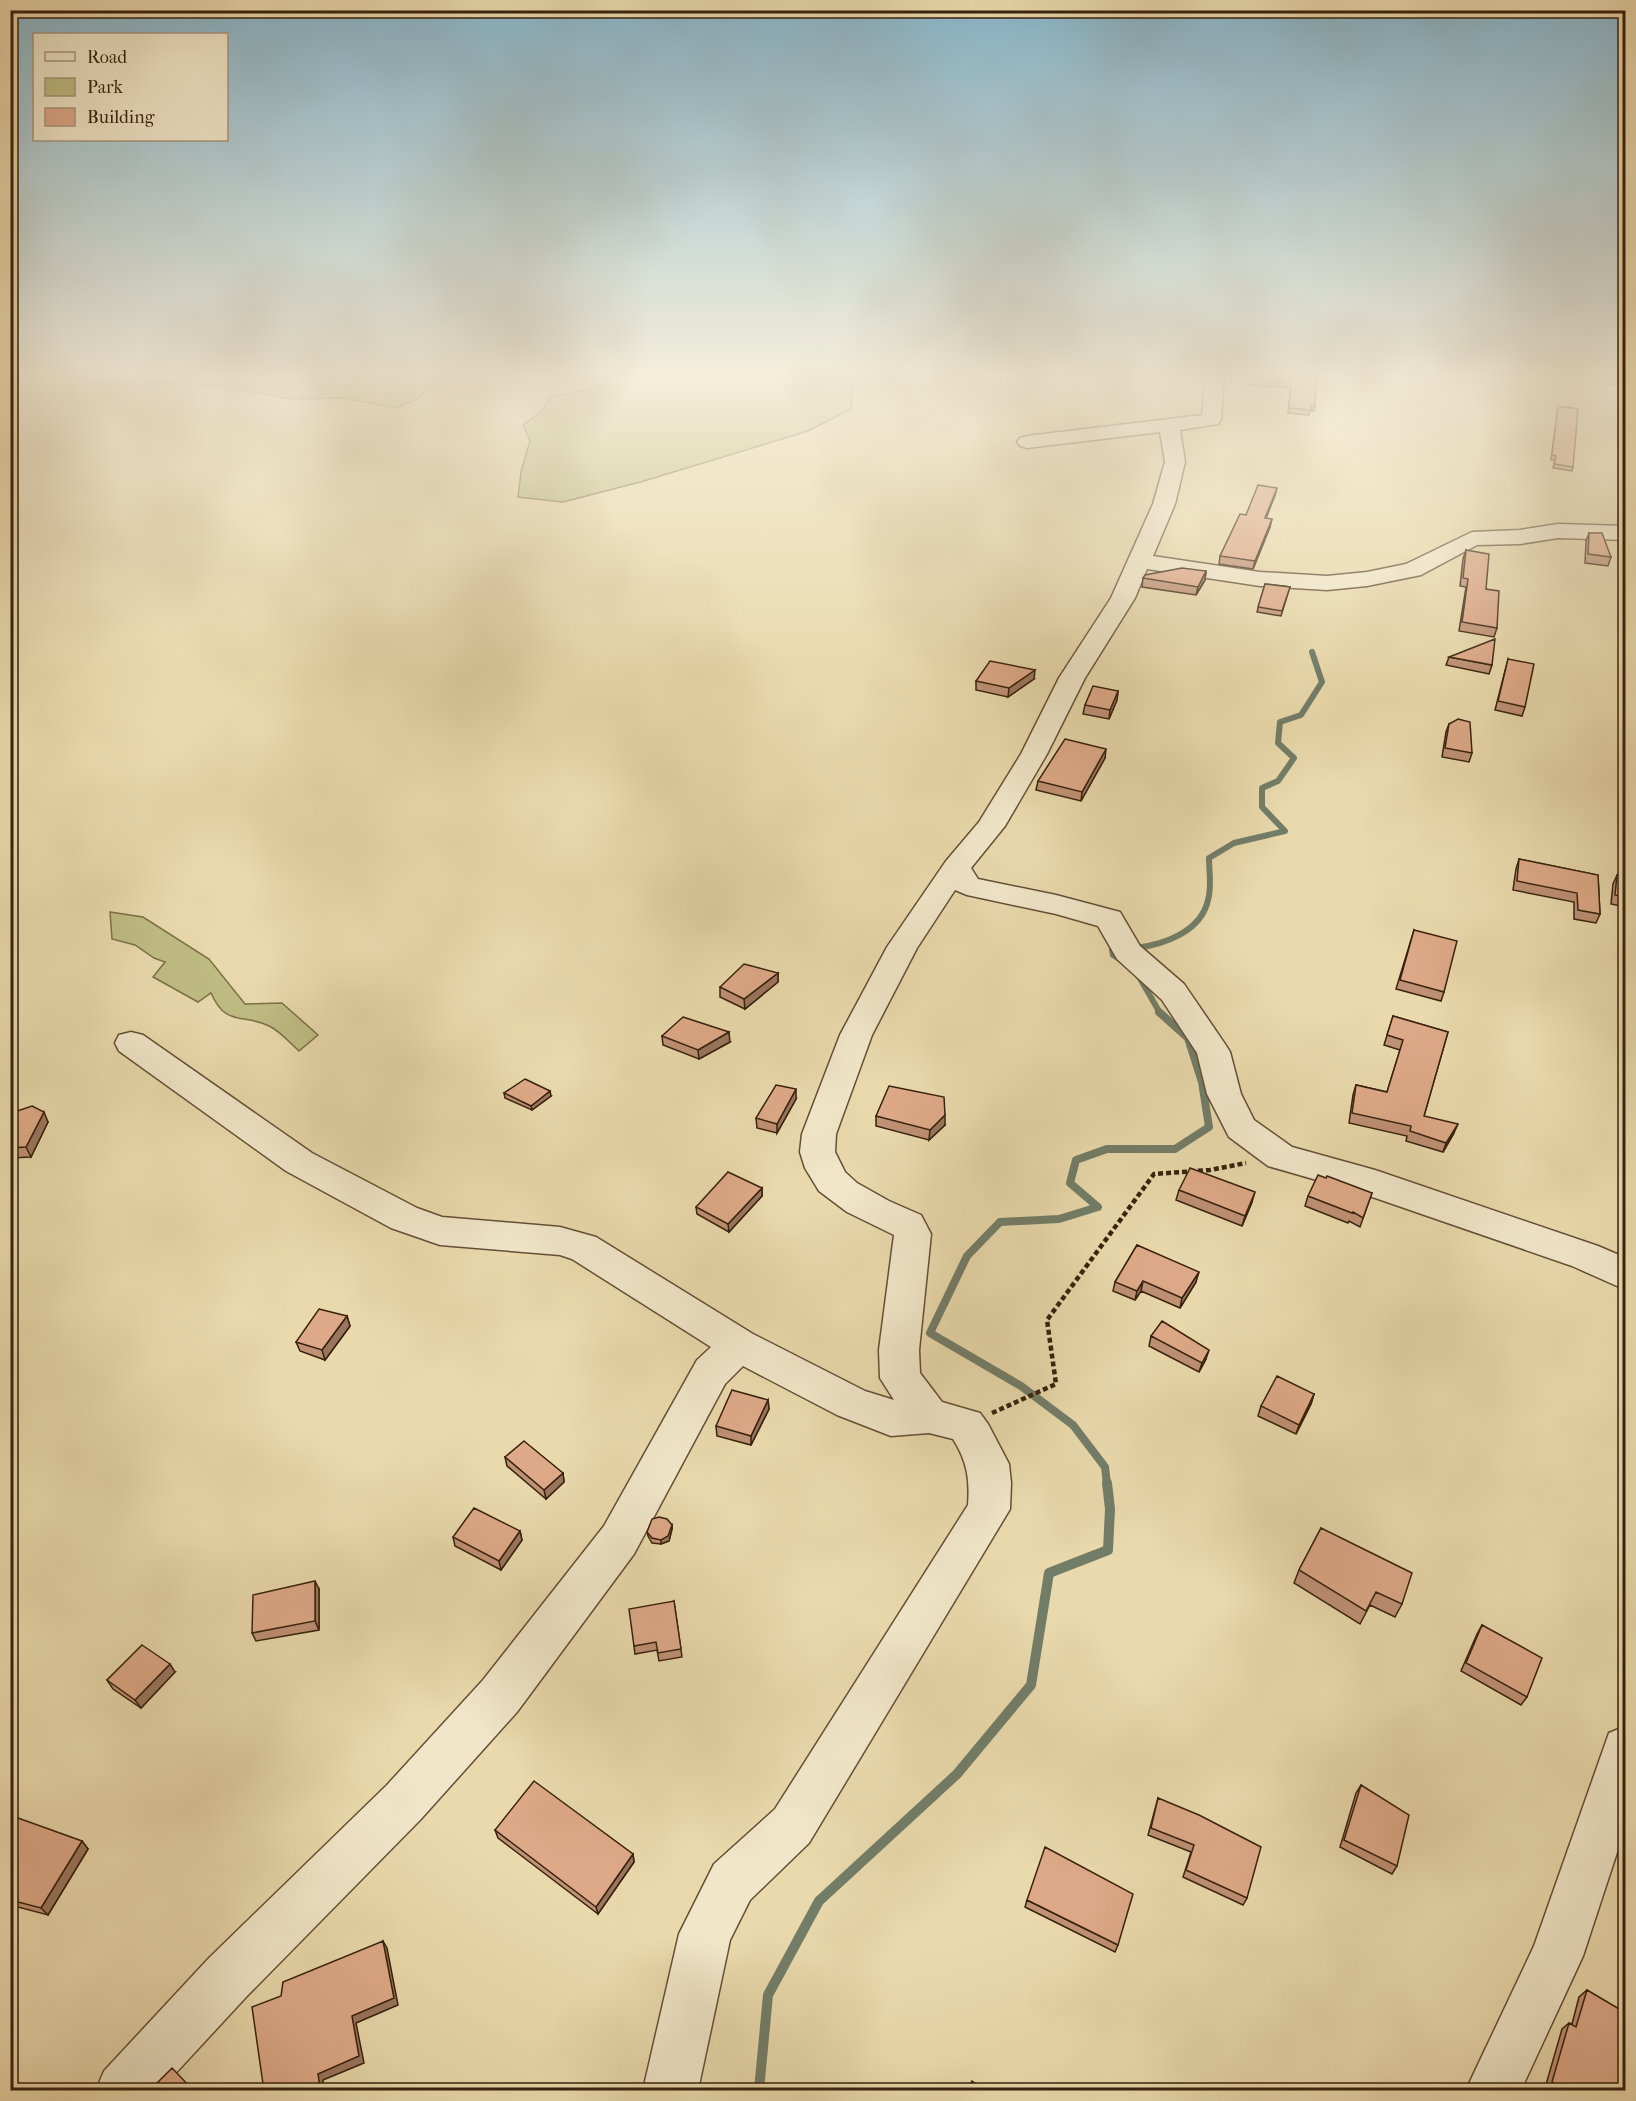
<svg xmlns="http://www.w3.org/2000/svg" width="1636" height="2101" font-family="'IM FELL French Canon',serif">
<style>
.green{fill:#bfbd84;stroke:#7c6f48;stroke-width:1.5}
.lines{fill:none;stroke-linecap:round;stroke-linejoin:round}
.stream-far3{stroke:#727d68;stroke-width:4.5}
.stream-far2{stroke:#727d68;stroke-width:6}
.stream-far1{stroke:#727d68;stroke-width:8}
.stream{stroke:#727d68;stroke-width:10}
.minor-casing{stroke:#644f35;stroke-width:3}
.path{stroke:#38210d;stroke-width:4.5;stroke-dasharray:5 3;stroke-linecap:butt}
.minor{fill:#f1e6c9;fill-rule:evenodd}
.wall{fill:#bf9175;stroke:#38210d;stroke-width:1.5}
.shaded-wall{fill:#9b765f;stroke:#38210d;stroke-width:1.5}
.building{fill:#dea988;stroke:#38210d;stroke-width:1.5}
</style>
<rect width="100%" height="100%" fill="#e9d9ac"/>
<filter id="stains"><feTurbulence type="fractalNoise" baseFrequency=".00333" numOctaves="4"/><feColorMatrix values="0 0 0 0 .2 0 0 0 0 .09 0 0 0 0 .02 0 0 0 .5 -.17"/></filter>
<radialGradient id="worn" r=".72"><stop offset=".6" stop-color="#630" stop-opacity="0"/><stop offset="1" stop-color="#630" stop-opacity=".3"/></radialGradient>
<path class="green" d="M 11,378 L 442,378 L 415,400 L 396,408 L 344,398 L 290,399 L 220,386 L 170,383 L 107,387 L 73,378 L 11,383 Z
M 612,378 L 849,378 L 852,390 L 851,409 L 808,431 L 644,481 L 563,502 L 518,497 L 521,472 L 530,441 L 523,425 L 543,410 L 549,398 C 568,391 598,392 612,378 Z
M 110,912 L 143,917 L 209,959 L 245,1004 L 282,1003 L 318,1035 L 299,1051 C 290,1043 280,1031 269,1026 C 244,1013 226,1028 211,993 L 198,1002 L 153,977 L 165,962 L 154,958 L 135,945 L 112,939 Z"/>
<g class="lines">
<path class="stream-far3" d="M 1312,651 L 1313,653"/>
<path class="stream-far2" d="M 1135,948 C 1163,945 1201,932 1208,900 C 1212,886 1209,872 1209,858 L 1234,843 L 1285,831 L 1262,807 L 1262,788 L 1278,781 L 1294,758 L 1278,743 L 1280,722 L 1301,715 L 1322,682 L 1312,652
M 1118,949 L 1112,949 L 1113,955 L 1124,962
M 1138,975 L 1160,1013"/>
<path class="stream-far1" d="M 1107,1484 L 1105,1467 L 1073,1425 L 1021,1386 L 930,1333 L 967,1256 L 1000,1222 L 1059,1219 L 1098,1207 L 1070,1183 L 1076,1160 L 1107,1149 L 1175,1149 L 1209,1127 L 1202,1082 L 1188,1038 L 1159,1012"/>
<path class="stream" d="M 759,2090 L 768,1995 L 819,1901 L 957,1774 L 1031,1685 L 1049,1573 L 1108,1550 L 1110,1509 L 1107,1483"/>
<g class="minor-casing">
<path id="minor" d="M 1206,378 L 1224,378 L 1221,420 L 1218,424 L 1180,430 L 1185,462 L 1175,504 L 1153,556 L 1260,572 L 1327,576 L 1367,572 L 1406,564 L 1472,532 L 1520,530 L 1558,524 L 1626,526 L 1626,540 L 1558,538 L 1520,544 L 1477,545 L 1421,575 L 1367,586 L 1327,590 L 1260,586 L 1147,569 L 1135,598 L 1085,678 L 1047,754 L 1005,826 L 971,868 L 978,879 L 1056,895 L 1120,912 L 1140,946 L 1184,984 L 1225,1044 L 1230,1052 L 1241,1094 L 1254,1120 L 1292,1147 L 1375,1170 L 1598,1246 L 1626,1258 L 1626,1290 L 1572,1266 L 1355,1191 L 1268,1166 L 1229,1137 L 1207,1094 L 1197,1053 L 1162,1000 L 1117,959 L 1098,926 L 1056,914 L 967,895 L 955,890 L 917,948 L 872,1035 L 836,1134 L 835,1152 L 845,1172 L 857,1183 L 889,1201 L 921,1215 L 931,1234 L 919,1350 L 920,1373 L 942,1402 L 980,1413 L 988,1424 L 1009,1464 L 1011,1483 L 1010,1509 L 809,1843 L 750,1900 L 730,1940 L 698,2090 L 643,2090 L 679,1934 L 714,1864 L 775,1809 L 968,1505 C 970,1479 967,1461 953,1439 L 929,1433 L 891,1436 L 837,1415 L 743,1366 L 725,1384 L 634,1554 L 517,1712 L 421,1819 L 247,1996 L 160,2090 L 96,2090 L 104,2071 L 209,1958 L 387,1785 L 483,1680 L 604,1526 L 697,1360 L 711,1347 L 572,1259 L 560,1255 L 440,1245 L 391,1228 L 286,1171 L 119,1051 L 115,1043 L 119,1035 L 131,1032 L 143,1035 L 312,1153 L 417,1208 L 442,1217 L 560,1227 L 596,1237 L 753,1334 L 865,1391 L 894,1400 L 880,1378 L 879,1350 L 894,1235 L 847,1212 L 819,1191 L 805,1168 L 800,1152 L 802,1134 L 840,1035 L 887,947 L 946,861 L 979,822 L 1021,754 L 1059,678 L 1111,598 L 1153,504 L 1165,462 L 1160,432 L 1027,448 L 1020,446 L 1017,442 L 1020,438 L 1027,436 L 1202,415 Z
M 1626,1726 L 1626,1825 L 1583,1956 L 1521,2090 L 1466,2090 L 1534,1946 L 1609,1733 Z"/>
</g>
<path class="path" d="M 992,1413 L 1056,1384 L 1047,1320 L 1154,1174 L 1210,1170 L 1246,1163"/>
<use href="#minor" class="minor"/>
</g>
<path class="wall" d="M 1241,378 L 1316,378 L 1315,406 L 1314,411 L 1310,411 L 1309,415 L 1288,413 L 1290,388 L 1243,384 Z
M 1596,378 L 1618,378 L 1616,385 L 1599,383 Z
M 1558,406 L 1573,467 L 1572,471 L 1553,468 L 1555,460 L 1551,460 Z
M 1275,495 L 1266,518 L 1270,527 L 1253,569 L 1219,564 L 1220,556 L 1246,515 Z
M 1589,533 L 1611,557 L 1608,566 L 1585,563 L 1586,541 Z
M 1466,550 L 1486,589 L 1497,628 L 1494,637 L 1459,631 L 1466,587 L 1460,586 L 1463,559 Z
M 1206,571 L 1205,580 L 1196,595 L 1142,587 L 1143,578 Z
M 1265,584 L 1290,587 L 1281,616 L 1257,612 Z
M 1449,657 L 1492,665 L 1489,674 L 1446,665 Z
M 1508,659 L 1525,707 L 1522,716 L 1495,710 Z
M 1034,679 L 1008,697 L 976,690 L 976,681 Z
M 1118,691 L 1117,700 L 1109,719 L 1083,714 L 1085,705 Z
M 1449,724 L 1472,753 L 1469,762 L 1442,757 L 1446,732 Z
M 1105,758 L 1081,801 L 1036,790 L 1038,781 Z
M 1519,859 L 1598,875 L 1600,914 L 1596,923 L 1574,919 L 1574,902 L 1513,890 L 1516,869 Z
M 1617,875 L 1626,877 L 1626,907 L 1611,904 L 1613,884 Z
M 1414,930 L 1444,992 L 1441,1001 L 1396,989 Z
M 778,973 L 778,982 L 745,1009 L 720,997 L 720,987 Z
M 1393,1016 L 1448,1032 L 1424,1116 L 1454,1133 L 1443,1152 L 1406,1141 L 1407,1136 L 1349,1123 L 1353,1095 L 1356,1085 L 1387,1092 L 1400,1050 L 1384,1045 Z
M 662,1036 L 730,1042 L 699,1059 L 663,1045 Z
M 504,1093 L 551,1096 L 532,1110 L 505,1098 Z
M 796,1099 L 777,1133 L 757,1128 L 756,1118 Z
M 10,1114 L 48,1122 L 31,1157 L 10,1158 Z
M 876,1116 L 945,1125 L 929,1140 L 876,1126 Z
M 762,1188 L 762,1196 L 729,1232 L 697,1214 L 696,1207 Z
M 1179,1190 L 1252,1202 L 1242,1226 L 1176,1200 Z
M 1372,1193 L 1360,1227 L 1349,1221 L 1348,1223 L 1305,1206 L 1308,1196 Z
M 1137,1245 L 1196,1282 L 1180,1308 L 1141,1291 L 1135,1300 L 1113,1291 L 1115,1282 Z
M 347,1316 L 350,1326 L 325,1360 L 300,1351 L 296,1342 Z
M 1151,1336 L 1206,1359 L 1199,1372 L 1149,1346 Z
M 1314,1394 L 1311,1404 L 1296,1434 L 1258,1416 L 1261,1406 Z
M 768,1400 L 769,1409 L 751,1445 L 717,1436 L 716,1426 Z
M 505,1457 L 563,1473 L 564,1482 L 546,1499 L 507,1466 Z
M 672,1525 L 672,1529 L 669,1541 L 661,1544 L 652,1543 L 648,1536 L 647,1532 Z
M 1321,1528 L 1402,1604 L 1395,1617 L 1370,1605 L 1360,1624 L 1294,1583 L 1299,1570 Z
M 520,1531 L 522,1540 L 501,1570 L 455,1546 L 453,1537 Z
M 319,1589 L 319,1630 L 256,1641 L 252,1633 Z
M 674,1601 L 682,1657 L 659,1661 L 657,1650 L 635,1654 L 634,1646 Z
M 1482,1625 L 1527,1697 L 1521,1705 L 1461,1671 L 1477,1634 Z
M 175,1672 L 141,1708 L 113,1689 L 107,1680 Z
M 1361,1785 L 1397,1866 L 1392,1874 L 1340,1847 L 1356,1793 Z
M 1158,1798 L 1247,1898 L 1243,1905 L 1183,1877 L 1191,1852 L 1148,1835 Z
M 495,1830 L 633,1854 L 634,1862 L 598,1914 L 498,1838 Z
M 10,1837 L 82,1841 L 88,1849 L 48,1915 L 10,1905 Z
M 1027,1900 L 1118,1945 L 1115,1952 L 1025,1907 Z
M 1587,1990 L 1620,2044 L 1626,2091 L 1549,2091 L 1545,2088 L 1562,2029 L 1569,2023 L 1572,2024 L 1579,1997 Z"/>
<path class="shaded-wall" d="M 1277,488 L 1275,495 L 1263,526 L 1265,518 Z
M 1272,519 L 1270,527 L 1253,569 L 1255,561 Z
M 1206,571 L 1205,580 L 1196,595 L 1198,587 Z
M 1035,670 L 1034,679 L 1008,697 L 1009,688 Z
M 1118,691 L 1117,700 L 1109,719 L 1110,710 Z
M 1106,749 L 1105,758 L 1081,801 L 1082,792 Z
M 778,973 L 778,982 L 745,1009 L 744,999 Z
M 729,1032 L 730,1042 L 699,1059 L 698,1050 Z
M 796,1089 L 796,1099 L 777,1133 L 777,1124 Z
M 550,1091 L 551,1096 L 532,1110 L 531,1106 Z
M 44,1112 L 48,1122 L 31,1157 L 26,1147 Z
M 945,1115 L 945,1125 L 929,1140 L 930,1130 Z
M 1458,1124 L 1454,1133 L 1443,1152 L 1446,1143 Z
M 762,1188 L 762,1196 L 729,1232 L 728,1224 Z
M 1255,1192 L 1252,1202 L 1242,1226 L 1245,1216 Z
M 1199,1272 L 1196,1282 L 1180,1308 L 1182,1298 Z
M 1143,1281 L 1141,1291 L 1135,1300 L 1137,1291 Z
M 347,1316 L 350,1326 L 325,1360 L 322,1350 Z
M 1209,1350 L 1206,1359 L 1199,1372 L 1202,1363 Z
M 1314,1394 L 1311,1404 L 1296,1434 L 1299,1425 Z
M 768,1400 L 769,1409 L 751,1445 L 751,1436 Z
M 563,1473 L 564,1482 L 546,1499 L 544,1490 Z
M 672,1525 L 672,1529 L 669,1541 L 661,1544 L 661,1540 Z
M 520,1531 L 522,1540 L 501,1570 L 499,1561 Z
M 315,1581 L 319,1589 L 319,1630 L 315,1621 Z
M 170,1664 L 175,1672 L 141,1708 L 135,1700 Z
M 82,1841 L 88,1849 L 48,1915 L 41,1908 Z
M 633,1854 L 634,1862 L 598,1914 L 596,1907 Z
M 383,1941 L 387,1948 L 398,2005 L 356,2023 L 364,2063 L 323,2080 L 324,2091 L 313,2091 L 318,2074 L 352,2016 Z"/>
<path class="building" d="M 1316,378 L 1315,406 L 1311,405 L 1311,410 L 1289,408 L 1291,383 L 1244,378 Z
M 1558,406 L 1578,409 L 1573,467 L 1554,464 L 1556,456 L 1552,455 Z
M 1258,485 L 1277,488 L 1265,518 L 1272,519 L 1255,561 L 1220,556 L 1240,514 L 1246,515 Z
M 1589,533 L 1602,533 L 1611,557 L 1588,554 Z
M 1466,550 L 1489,554 L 1486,589 L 1499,591 L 1497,628 L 1462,622 L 1468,579 L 1463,578 Z
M 1182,568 L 1206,571 L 1198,587 L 1143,578 L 1145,575 Z
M 1265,584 L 1290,587 L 1282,611 L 1258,607 Z
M 1495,639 L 1492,665 L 1449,657 Z
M 1508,659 L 1534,664 L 1525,707 L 1498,701 Z
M 990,661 L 1035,670 L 1009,688 L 976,681 Z
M 1093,686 L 1118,691 L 1110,710 L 1085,705 Z
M 1458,719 L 1470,722 L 1472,753 L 1445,748 L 1449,724 Z
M 1065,739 L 1106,749 L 1082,792 L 1038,781 Z
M 1519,859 L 1598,875 L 1600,914 L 1578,910 L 1577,893 L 1517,881 Z
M 1617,875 L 1626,877 L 1626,897 L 1615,895 Z
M 1414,930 L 1457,941 L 1444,992 L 1400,980 Z
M 744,964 L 778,973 L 744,999 L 720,987 Z
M 1393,1016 L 1448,1032 L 1424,1116 L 1458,1124 L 1446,1143 L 1410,1131 L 1411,1126 L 1352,1113 L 1356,1085 L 1387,1092 L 1403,1040 L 1387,1035 Z
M 683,1017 L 729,1032 L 698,1050 L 662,1036 Z
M 525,1079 L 550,1091 L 531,1106 L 504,1093 Z
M 776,1085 L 796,1089 L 777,1124 L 756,1118 Z
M 889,1086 L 944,1097 L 945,1115 L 930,1130 L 876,1116 Z
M 32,1106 L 44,1112 L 26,1147 L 10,1148 L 11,1113 Z
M 1190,1168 L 1255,1192 L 1245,1216 L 1179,1190 Z
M 728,1172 L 762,1188 L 728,1224 L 696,1207 Z
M 1318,1175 L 1326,1178 L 1327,1176 L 1372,1193 L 1363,1218 L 1353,1212 L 1352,1213 L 1308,1196 Z
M 1137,1245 L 1199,1272 L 1182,1298 L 1143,1281 L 1137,1291 L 1115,1282 Z
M 319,1309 L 347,1316 L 322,1350 L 296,1342 Z
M 1162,1321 L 1209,1350 L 1202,1363 L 1151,1336 Z
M 1277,1376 L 1314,1394 L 1299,1425 L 1261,1406 Z
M 732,1390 L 768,1400 L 751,1436 L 716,1426 Z
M 524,1441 L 563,1473 L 544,1490 L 505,1457 Z
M 474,1508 L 520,1531 L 499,1561 L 453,1537 Z
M 659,1517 L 667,1519 L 672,1525 L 668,1536 L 661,1540 L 652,1538 L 647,1532 L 652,1519 Z
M 1321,1528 L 1412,1573 L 1402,1604 L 1376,1592 L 1366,1611 L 1299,1570 Z
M 315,1581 L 315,1621 L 252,1633 L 253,1595 Z
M 674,1601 L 681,1649 L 658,1653 L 656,1642 L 634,1646 L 629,1609 Z
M 1482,1625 L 1542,1658 L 1527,1697 L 1466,1663 Z
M 142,1645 L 170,1664 L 135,1700 L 107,1680 Z
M 534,1781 L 633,1854 L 596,1907 L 495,1830 Z
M 1361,1785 L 1409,1815 L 1397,1866 L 1344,1840 Z
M 1158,1798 L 1199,1815 L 1261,1847 L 1247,1898 L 1186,1870 L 1194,1845 L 1151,1828 Z
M 18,1818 L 82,1841 L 41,1908 L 10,1900 L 10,1837 Z
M 1045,1847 L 1133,1894 L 1118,1945 L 1027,1900 Z
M 383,1941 L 394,1998 L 352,2016 L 359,2056 L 318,2074 L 320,2087 L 313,2091 L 264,2091 L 252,2007 L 281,1996 L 283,1982 Z
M 1587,1990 L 1626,2013 L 1626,2022 L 1620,2044 L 1626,2047 L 1626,2091 L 1566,2091 L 1552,2082 L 1569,2023 L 1576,2027 Z
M 172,2068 L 194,2091 L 146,2091 L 150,2086 L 155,2085 Z
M 972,2081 L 987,2091 L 968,2091 Z"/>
<linearGradient id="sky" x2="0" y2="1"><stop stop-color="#88b7cd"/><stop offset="0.56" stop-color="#f5eeda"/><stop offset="1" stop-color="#f5eeda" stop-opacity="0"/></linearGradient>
<rect width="1636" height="672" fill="url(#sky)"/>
<rect width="1636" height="2101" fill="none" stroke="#e9d9ac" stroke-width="36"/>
<rect x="12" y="12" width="1612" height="2077" fill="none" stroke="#38210d" stroke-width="3"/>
<rect x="18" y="18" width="1600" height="2065" fill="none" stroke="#38210d" stroke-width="1.5"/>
<rect x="33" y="33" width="195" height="108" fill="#f1e6c9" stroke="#a7977e" stroke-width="1.5"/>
<rect x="45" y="52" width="30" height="9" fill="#f1e6c9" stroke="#a7977e" stroke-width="1.5"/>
<text x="87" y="63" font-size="18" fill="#38210d">Road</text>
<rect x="45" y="78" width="30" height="18" fill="#bfbd84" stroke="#a7977e" stroke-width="1.5"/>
<text x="87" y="93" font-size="18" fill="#38210d">Park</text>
<rect x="45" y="108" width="30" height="18" fill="#dea988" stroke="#a7977e" stroke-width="1.5"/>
<text x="87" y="123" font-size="18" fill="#38210d">Building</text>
<rect width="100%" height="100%" filter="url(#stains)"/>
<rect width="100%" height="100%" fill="url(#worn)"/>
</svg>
